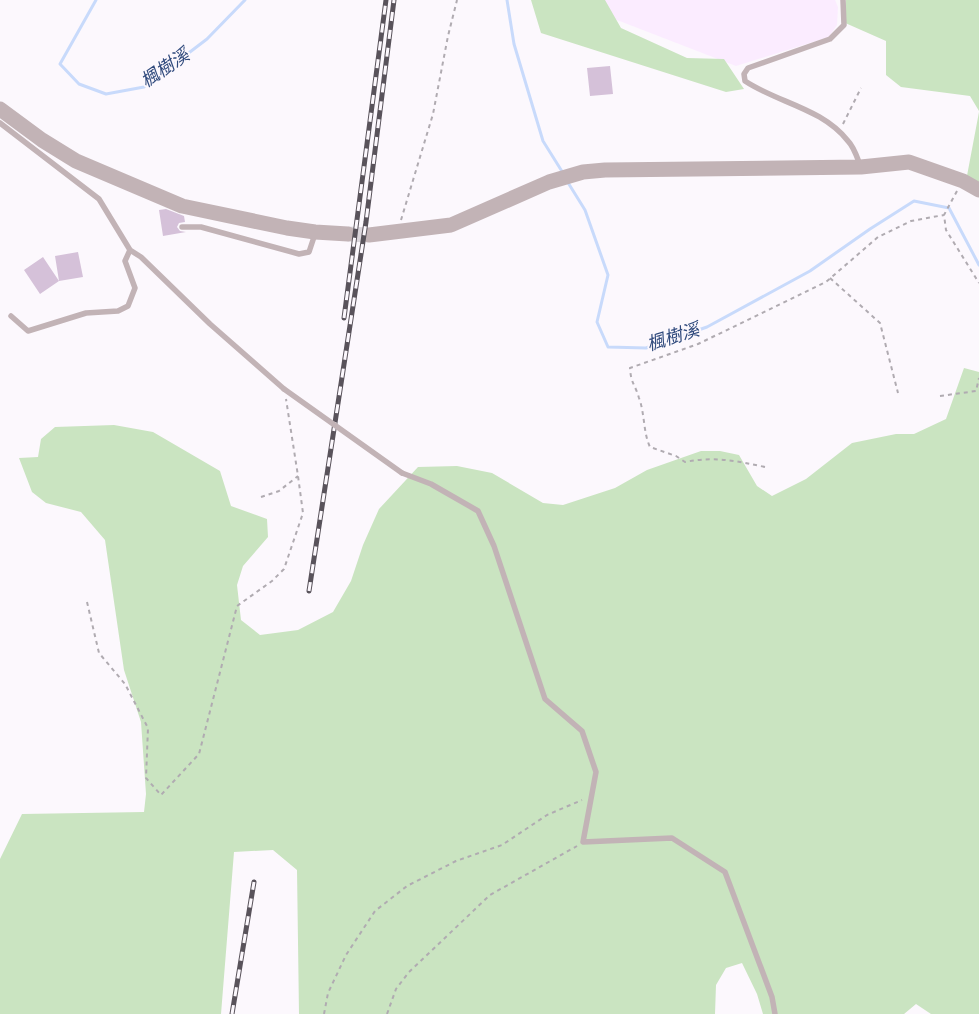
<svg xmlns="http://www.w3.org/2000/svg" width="979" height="1014" font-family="'Noto Sans','Noto Sans TC',sans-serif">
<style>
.built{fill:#fbecff}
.green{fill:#cae4c1}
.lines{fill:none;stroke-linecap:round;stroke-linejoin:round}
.stream{stroke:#c8dafb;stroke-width:3}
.building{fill:#d5c1d9}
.tertiary-tunnel{stroke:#dbd6dc;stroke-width:15;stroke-dasharray:15 8;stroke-linecap:butt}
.path{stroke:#b0abb1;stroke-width:2;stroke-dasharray:4 4;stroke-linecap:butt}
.service{stroke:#c2b3b6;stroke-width:5.5}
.tertiary{stroke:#c2b3b6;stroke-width:15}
.rail-casing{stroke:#59535b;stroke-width:5}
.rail{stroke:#fcf8fd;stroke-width:3;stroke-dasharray:9;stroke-linecap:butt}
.service-bridge{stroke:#c2b3b6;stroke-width:5.5}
.labels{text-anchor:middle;stroke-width:4;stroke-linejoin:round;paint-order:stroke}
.water-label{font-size:18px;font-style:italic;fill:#2f497c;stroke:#fcf8fd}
</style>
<rect width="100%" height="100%" fill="#fcf8fd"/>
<path class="built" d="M 604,0 L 835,0 L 838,7 L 837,25 L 829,37 L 736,66 L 604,15 Z"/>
<path class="green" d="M 531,0 L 605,0 L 621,28 L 687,58 L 724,59 L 744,89 L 726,92 L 541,33 Z
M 846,0 L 979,0 L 979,111 L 970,96 L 901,87 L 886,75 L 886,41 L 843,22 Z
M 979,112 L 979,184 L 966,181 Z
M 964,368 L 979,372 L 979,1014 L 931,1014 L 916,1004 L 904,1014 L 763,1014 L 757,994 L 742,963 L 726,968 L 716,985 L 715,1014 L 299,1014 L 297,870 L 273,850 L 234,852 L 221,1014 L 0,1014 L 0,859 L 22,814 L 144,812 L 146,794 L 141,722 L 124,670 L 105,540 L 81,512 L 46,503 L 32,492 L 19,458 L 38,457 L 41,439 L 55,427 L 114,425 L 153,432 L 220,471 L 231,506 L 267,519 L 268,537 L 243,566 L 237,585 L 241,620 L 260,635 L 298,630 L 333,612 L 351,581 L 363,545 L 379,509 L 418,467 L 457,466 L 492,473 L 543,503 L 563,505 L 615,488 L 647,470 L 701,451 L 720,451 L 739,455 L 757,486 L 772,496 L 806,479 L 852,443 L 896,434 L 914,434 L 946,419 Z"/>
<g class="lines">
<path class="stream" d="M 96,0 L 60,64 L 79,84 L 106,94 L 144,87 L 207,39 L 245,0
M 507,0 L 514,44 L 543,141 L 563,173
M 567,181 L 585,210 L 608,275 L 597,322 L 608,347 L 646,348 L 707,327 L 810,271 L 870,229 L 914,201 L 949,208 L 979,265"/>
</g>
<path class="building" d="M 610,66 L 613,94 L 590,96 L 587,68 Z
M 166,209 L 184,216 L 185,222 L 179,223 L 177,227 L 180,231 L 186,232 L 163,236 L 159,210 Z
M 78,252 L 83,277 L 59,281 L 55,256 Z
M 43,257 L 59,281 L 40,294 L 24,270 Z"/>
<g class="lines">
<path class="tertiary-tunnel" d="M 348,234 L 369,235"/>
<path class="path" d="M 843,124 L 861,88
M 957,191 L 944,215 L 946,230 L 979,283
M 401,220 L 433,114 L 448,36 L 457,0
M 830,278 L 880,323 L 898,393
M 940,396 L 976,391 L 979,378
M 765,467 C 737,461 715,456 685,462 L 676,456 L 650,447 C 643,432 645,414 639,398 C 635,384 631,384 630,368 L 698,344 L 826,282 L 878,237 L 911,221 L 944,215
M 261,497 L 279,491 L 298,476
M 87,602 L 99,653 L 125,684 L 148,728 L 146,778 L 161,795 L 199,754 L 237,606 L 272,581 L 284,569 L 303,513 L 298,476 L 286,399
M 324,1014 L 328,993 L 346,955 L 375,911 L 407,886 L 456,861 L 502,845 L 547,815 L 582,800
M 387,1014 L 396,989 L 409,972 L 490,895 L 577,846"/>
<path class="service" d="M 843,0 L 844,25 L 830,39 L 748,68 L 744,74 L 745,81 C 778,103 822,108 848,141 C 854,147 857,157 860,165
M 0,123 L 99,199 L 130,250 L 141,257 L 210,324 L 284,389
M 182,227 L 201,227 L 299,254 L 309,252 L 315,234
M 11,316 L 28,331 L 86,313 L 118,311 L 128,306 L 135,288 L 125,261 L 130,250
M 402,473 L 431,484 L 478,511 L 494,546 L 545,699 L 582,731 L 596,772 L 583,842 L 672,838 L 725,872 L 772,997 L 775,1014"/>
<path class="tertiary" d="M 0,109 L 42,140 L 76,161 L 182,206 L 287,228 L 315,232 L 348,234
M 369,235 L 451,225 L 549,182 L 583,172 L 605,170 L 861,167 L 909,162 L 963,181 L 979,190"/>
<g class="rail-casing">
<path id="rail" d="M 344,318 L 386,0
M 309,591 L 366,222 L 394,0
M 232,1014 L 254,882"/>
</g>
<use href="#rail" class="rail"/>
<path class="service-bridge" d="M 284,389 L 402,473"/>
</g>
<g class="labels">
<g class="water-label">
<text transform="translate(165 68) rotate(-34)" y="6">楓樹溪</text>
<text transform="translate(673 337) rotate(-17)" y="6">楓樹溪</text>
</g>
</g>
</svg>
